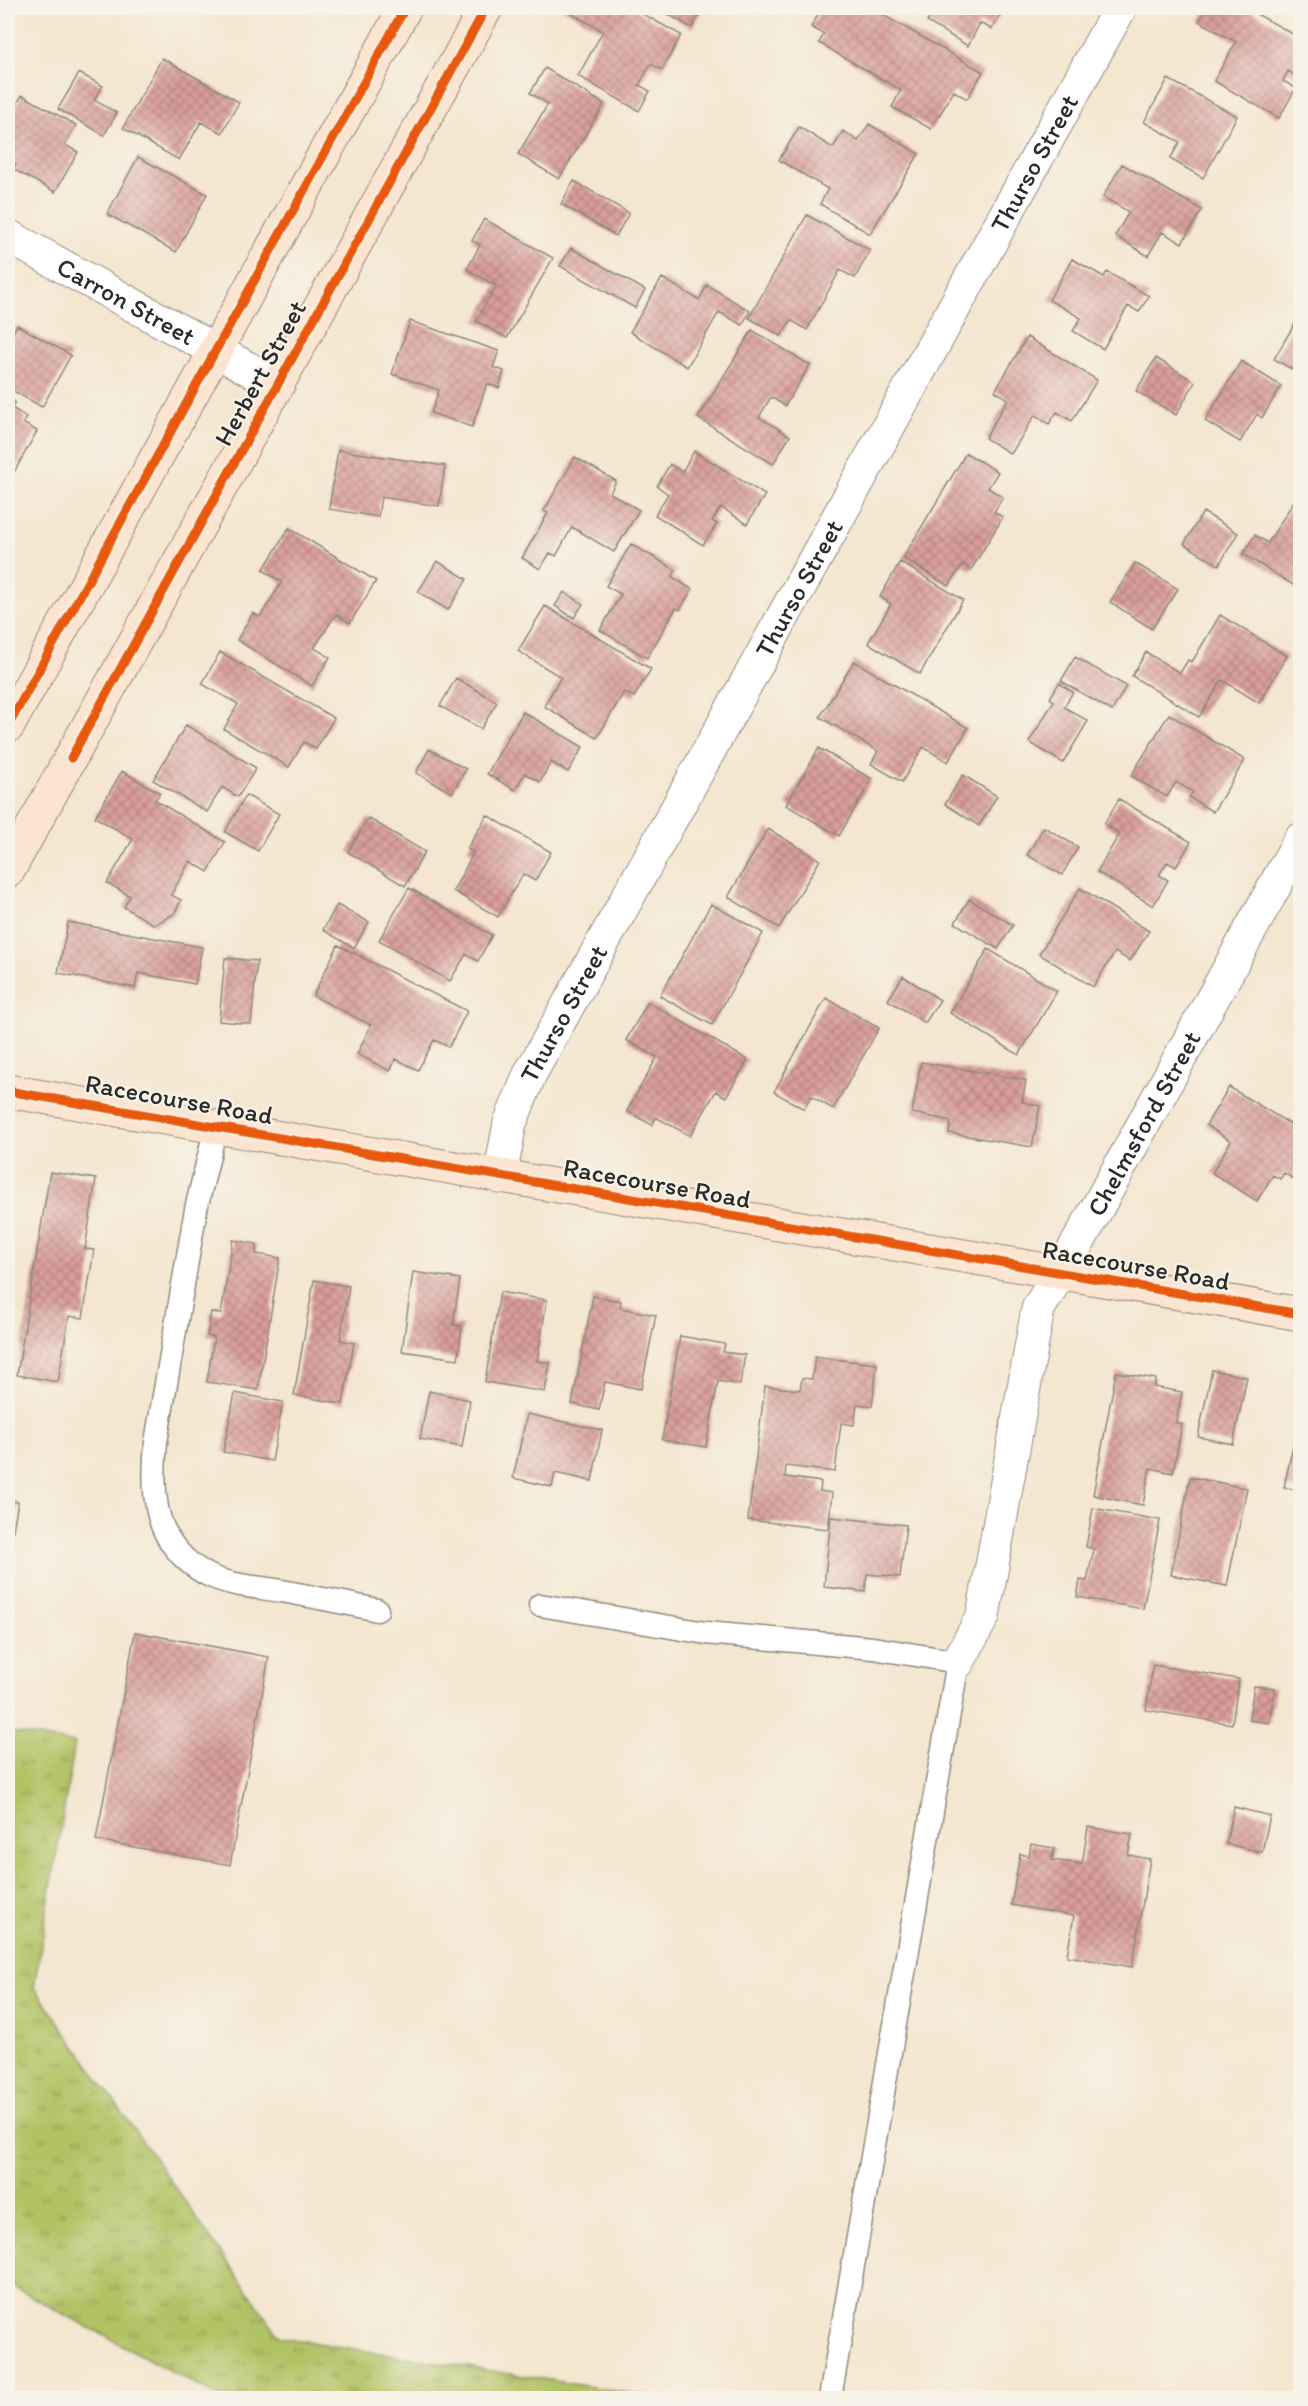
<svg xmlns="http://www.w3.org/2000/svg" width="1308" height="2406" font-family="Itim,sans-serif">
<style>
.grass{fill:url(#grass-tufts);stroke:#6e7748;stroke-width:1.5}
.building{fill:url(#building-cross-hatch)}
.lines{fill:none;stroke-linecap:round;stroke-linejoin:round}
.lane-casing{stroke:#90887d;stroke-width:25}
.street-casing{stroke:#90887d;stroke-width:35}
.secondary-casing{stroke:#90887d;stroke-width:35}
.lane{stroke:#fff;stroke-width:22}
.street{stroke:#fff;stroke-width:33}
.secondary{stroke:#fce5d0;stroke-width:33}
.cycleway-casing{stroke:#f7f3e8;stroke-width:13}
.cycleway{stroke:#e8590c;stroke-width:9}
.labels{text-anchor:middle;stroke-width:4.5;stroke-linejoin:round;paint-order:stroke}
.street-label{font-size:26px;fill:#2b2b2b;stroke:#f7f3e8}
</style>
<defs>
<pattern id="grass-tufts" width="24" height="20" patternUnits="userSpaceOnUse" patternTransform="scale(1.5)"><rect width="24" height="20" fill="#b2c365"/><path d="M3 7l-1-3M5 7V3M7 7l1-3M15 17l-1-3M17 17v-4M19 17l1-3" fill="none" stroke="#919f53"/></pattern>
<pattern id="building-cross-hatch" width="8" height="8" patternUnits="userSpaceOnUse" patternTransform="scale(1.5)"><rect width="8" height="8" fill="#da9f9b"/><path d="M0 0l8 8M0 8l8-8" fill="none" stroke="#b1827f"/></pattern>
</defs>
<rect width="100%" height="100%" fill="#f7f3e8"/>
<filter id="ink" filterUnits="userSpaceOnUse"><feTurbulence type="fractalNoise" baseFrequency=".0167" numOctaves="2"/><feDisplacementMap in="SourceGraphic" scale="12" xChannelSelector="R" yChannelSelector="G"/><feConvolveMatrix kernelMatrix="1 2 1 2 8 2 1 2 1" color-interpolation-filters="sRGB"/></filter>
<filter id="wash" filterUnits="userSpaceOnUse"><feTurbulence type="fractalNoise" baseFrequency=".008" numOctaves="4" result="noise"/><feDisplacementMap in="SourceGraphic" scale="24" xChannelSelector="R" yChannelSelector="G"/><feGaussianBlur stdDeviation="1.35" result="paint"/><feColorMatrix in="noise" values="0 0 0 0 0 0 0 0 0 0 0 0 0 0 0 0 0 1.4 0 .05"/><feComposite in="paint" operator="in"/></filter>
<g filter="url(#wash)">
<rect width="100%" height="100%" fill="#f4e6cf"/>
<path class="grass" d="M 8,1732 L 75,1743 L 34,1987 L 280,2337 L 660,2398 L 221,2398 L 8,2284 Z"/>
<g id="blocks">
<path class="building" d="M 561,8 L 632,8 L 681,35 L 662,70 L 651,64 L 639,85 L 650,91 L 639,111 L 578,76 L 603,31 Z
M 657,8 L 703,8 L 692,28 Z
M 822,8 L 871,8 L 983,72 L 967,99 L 954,91 L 931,129 L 892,107 L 901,90 L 819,43 L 824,34 L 811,27 Z
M 935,8 L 1004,8 L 992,29 L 980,23 L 968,46 L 927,22 Z
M 1207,8 L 1246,8 L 1300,38 L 1300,78 L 1288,71 L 1283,81 L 1296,88 L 1279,118 L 1214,81 L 1236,42 L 1199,21 Z
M 162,58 L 239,102 L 222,133 L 201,122 L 179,160 L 123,128 Z
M 545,68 L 604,104 L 559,179 L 518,154 L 548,104 L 530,93 Z
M 79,73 L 103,86 L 94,100 L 117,113 L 104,135 L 58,109 Z
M 1168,79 L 1237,116 L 1203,178 L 1170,159 L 1180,142 L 1144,122 Z
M 22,95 L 76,125 L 65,145 L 78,152 L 55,192 L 13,169 L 16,164 L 8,159 L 8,120 Z
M 869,124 L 919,154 L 870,234 L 820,204 L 828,189 L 779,160 L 799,127 L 833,148 L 843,131 L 858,141 Z
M 138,157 L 207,194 L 176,252 L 107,214 Z
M 1122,164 L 1202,210 L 1182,243 L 1162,232 L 1148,256 L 1115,236 L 1129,212 L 1103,197 Z
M 574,181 L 629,213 L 616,236 L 561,204 Z
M 807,215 L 870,250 L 855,278 L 840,270 L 807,330 L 791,320 L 781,336 L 749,318 Z
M 484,219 L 553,258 L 507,338 L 476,321 L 496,286 L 467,269 L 480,245 L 472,241 Z
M 571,248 L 645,290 L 635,308 L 560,266 Z
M 1072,259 L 1104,277 L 1107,272 L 1149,296 L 1139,312 L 1128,306 L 1103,349 L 1073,331 L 1081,318 L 1049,300 Z
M 662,278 L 699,300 L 707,285 L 750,311 L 742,325 L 719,312 L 687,367 L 630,332 Z
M 410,321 L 499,351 L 493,367 L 504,371 L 499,388 L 487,384 L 472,427 L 431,413 L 439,390 L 392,374 Z
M 1295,323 L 1300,326 L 1300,374 L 1274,359 Z
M 17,325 L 71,355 L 42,407 L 8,388 L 8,342 Z
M 752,330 L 810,365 L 785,406 L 771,397 L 759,417 L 790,436 L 773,464 L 698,418 Z
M 1027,337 L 1097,380 L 1072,421 L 1057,412 L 1049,424 L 1035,415 L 1011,454 L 985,438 L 1008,399 L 995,391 Z
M 1156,358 L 1195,382 L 1176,415 L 1136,391 Z
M 1241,361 L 1281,386 L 1262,418 L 1257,414 L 1240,442 L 1205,421 Z
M 8,397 L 15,402 L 12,408 L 26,417 L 23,423 L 37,431 L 8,483 Z
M 338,450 L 445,466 L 439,506 L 381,497 L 378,517 L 329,509 Z
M 694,451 L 765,495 L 747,524 L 721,507 L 712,521 L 717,524 L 703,545 L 655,515 L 668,494 L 657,486 L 670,464 L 682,472 Z
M 966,453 L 998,472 L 988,488 L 1003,497 L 994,512 L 1003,517 L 971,570 L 963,564 L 949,586 L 903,558 Z
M 575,457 L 616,481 L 610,493 L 639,510 L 614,552 L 572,527 L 556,556 L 550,553 L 540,569 L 522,558 L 548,513 L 544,511 Z
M 1300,491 L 1300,584 L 1298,588 L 1243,554 L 1255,535 L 1268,543 Z
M 1203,512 L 1238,533 L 1219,565 L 1184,544 Z
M 289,528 L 376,581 L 350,623 L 336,614 L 314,648 L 330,657 L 312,686 L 237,640 L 253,613 L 260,617 L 282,582 L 263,570 Z
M 631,544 L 676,570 L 672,577 L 692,589 L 680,610 L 676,608 L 647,658 L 600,630 L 621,594 L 606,586 Z
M 437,561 L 467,579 L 448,610 L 418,592 Z
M 900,562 L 963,600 L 920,674 L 868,643 L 891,604 L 880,597 Z
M 1135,563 L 1178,589 L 1152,629 L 1110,602 Z
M 564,592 L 583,604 L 574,618 L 555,606 Z
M 545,606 L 651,669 L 634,697 L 624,692 L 597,738 L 544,706 L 561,677 L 518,651 Z
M 1220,615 L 1287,656 L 1259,703 L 1222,680 L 1199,717 L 1132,676 L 1146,652 L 1180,673 L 1188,660 L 1192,662 Z
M 220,652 L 334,718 L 316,749 L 304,742 L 289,767 L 224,729 L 238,704 L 202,684 Z
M 1075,657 L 1126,686 L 1112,711 L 1061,681 Z
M 854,661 L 968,728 L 948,762 L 923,747 L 902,782 L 871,764 L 878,751 L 820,717 Z
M 456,678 L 497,702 L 481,729 L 440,706 Z
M 1059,683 L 1073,692 L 1064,707 L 1088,721 L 1063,763 L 1029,742 L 1054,701 L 1050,698 Z
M 523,712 L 583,747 L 568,772 L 551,762 L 540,782 L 525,773 L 515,790 L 487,774 Z
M 1169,714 L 1245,760 L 1213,812 L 1189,797 L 1193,792 L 1176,782 L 1167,797 L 1131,776 Z
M 186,725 L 256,768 L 238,797 L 222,787 L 207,812 L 153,780 Z
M 819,748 L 872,779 L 839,836 L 786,805 Z
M 429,749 L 466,769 L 452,793 L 416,773 Z
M 122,771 L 160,793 L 155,800 L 225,842 L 208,872 L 190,861 L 171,895 L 181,900 L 174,914 L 154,925 L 124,907 L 130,896 L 107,883 L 133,839 L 95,817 Z
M 963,775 L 997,796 L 979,826 L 945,804 Z
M 246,795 L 279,814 L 258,851 L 225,832 Z
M 1119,799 L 1191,842 L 1176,867 L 1167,862 L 1159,875 L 1168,880 L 1153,906 L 1097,872 L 1120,833 L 1104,824 Z
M 487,815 L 551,852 L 535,881 L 523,874 L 498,917 L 453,891 L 474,852 L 467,849 Z
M 368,818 L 425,852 L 405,886 L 348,852 Z
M 1044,827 L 1078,847 L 1062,875 L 1027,855 Z
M 768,829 L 820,860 L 779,928 L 728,897 Z
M 409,888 L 492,935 L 478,961 L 466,954 L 450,981 L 379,940 Z
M 1080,888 L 1149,931 L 1130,961 L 1115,952 L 1093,987 L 1039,954 Z
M 969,899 L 1013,925 L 998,949 L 955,923 Z
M 711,904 L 763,933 L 712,1025 L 660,996 Z
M 337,905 L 369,922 L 354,948 L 323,930 Z
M 68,922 L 202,947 L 195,984 L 138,973 L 135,988 L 58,973 Z
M 338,945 L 467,1011 L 449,1047 L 434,1040 L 418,1070 L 396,1059 L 390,1071 L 357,1054 L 371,1025 L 313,996 Z
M 988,949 L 1057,991 L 1019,1055 L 950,1013 Z
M 225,958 L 257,961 L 251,1024 L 219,1021 Z
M 903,976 L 940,1000 L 925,1023 L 888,1000 Z
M 826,998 L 879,1028 L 833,1109 L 811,1096 L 804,1109 L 774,1092 Z
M 648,1002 L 748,1060 L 726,1097 L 716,1091 L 690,1136 L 656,1117 L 652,1125 L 627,1111 L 657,1057 L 626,1040 Z
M 921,1062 L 1026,1080 L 1022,1102 L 1040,1106 L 1032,1147 L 949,1133 L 951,1121 L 912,1113 Z
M 1229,1087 L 1300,1130 L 1300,1183 L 1284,1173 L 1280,1179 L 1273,1175 L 1257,1201 L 1212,1173 L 1231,1141 L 1206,1125 Z
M 50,1172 L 96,1179 L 85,1249 L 94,1250 L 83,1318 L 69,1316 L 58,1382 L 17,1375 Z
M 233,1240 L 257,1244 L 256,1254 L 280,1258 L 258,1390 L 207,1382 L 214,1337 L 207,1336 L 211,1312 L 221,1314 Z
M 413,1272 L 460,1279 L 453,1325 L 462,1326 L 458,1359 L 402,1351 Z
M 314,1280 L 349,1286 L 340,1340 L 354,1343 L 343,1404 L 294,1395 Z
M 500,1292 L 547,1300 L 537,1361 L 550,1363 L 545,1392 L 485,1382 Z
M 593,1296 L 621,1301 L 620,1308 L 656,1315 L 641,1389 L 605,1382 L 599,1410 L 572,1404 Z
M 680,1336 L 725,1344 L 723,1352 L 745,1355 L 740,1385 L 718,1381 L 706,1447 L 662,1440 Z
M 815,1357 L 877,1364 L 872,1406 L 857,1404 L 854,1425 L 841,1423 L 835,1472 L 786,1466 L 785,1477 L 821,1482 L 820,1491 L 832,1493 L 828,1529 L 748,1520 L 765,1386 L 800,1390 L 802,1378 L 812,1379 Z
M 1212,1370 L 1247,1377 L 1233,1444 L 1198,1437 Z
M 1116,1372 L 1156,1379 L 1154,1387 L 1182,1392 L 1176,1423 L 1182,1424 L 1173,1473 L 1150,1468 L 1143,1505 L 1093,1495 Z
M 429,1391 L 470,1400 L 462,1447 L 420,1439 Z
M 235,1393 L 283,1402 L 272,1461 L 223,1452 Z
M 527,1414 L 602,1430 L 592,1481 L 555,1473 L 552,1487 L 513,1478 Z
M 1300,1414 L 1300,1491 L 1284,1487 Z
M 1190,1477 L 1247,1488 L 1227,1586 L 1171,1575 Z
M 8,1500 L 18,1502 L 10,1547 L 8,1546 Z
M 1093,1508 L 1160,1520 L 1143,1609 L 1077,1597 L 1080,1580 L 1087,1581 L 1094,1549 L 1086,1547 Z
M 831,1517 L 906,1525 L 900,1577 L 867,1574 L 865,1592 L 824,1587 Z
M 135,1632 L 269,1657 L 230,1865 L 96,1840 Z
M 1153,1665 L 1239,1679 L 1232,1724 L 1146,1710 Z
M 1254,1686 L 1275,1688 L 1269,1723 L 1249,1720 Z
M 1234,1807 L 1270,1816 L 1262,1852 L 1226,1844 Z
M 1088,1827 L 1132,1834 L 1128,1855 L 1150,1859 L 1132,1967 L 1067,1956 L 1074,1916 L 1011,1905 L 1020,1854 L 1029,1856 L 1031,1844 L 1054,1848 L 1052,1860 L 1082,1864 Z"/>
</g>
</g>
<g filter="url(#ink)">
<use href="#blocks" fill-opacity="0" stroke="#90887d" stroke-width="1.5"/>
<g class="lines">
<g class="lane-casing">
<path id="lane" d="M 216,1127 L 196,1209 L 156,1442 C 151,1496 153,1544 206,1574 C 229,1586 258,1587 282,1591 C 314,1597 346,1603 377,1610
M 540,1605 L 706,1633 L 873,1648 L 958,1662 L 830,2398"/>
</g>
<g class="street-casing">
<g id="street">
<path id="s1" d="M 8,236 L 278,385"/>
<path id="s2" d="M 500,1177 L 510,1123 L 530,1074 L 1120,8"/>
<path id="s3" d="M 958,1662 L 983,1616 L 1038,1309 L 1080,1239 L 1300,840"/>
</g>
</g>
<g class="secondary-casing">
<path id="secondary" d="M 8,726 L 405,8
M 8,871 L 486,8
M 8,1091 L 1300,1314"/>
</g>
<use href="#lane" class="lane"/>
<use href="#street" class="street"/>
<use href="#secondary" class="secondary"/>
<g class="cycleway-casing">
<path id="cycleway" d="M 8,726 L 405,8
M 71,758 L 486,8
M 8,1091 L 1300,1314"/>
</g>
<use href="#cycleway" class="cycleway"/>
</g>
</g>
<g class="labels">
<g class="street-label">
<text dy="9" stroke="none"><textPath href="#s2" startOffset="1149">Thurso Street</textPath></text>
<text dy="9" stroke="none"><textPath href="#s1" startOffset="135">Carron Street</textPath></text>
<text transform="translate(260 373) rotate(-61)" y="9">Herbert Street</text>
<text dy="9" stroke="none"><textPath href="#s2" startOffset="663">Thurso Street</textPath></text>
<text dy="9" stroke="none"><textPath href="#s2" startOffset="177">Thurso Street</textPath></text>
<text transform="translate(179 1099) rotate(10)" y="9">Racecourse Road</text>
<text dy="9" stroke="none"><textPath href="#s3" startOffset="578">Chelmsford Street</textPath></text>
<text transform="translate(657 1183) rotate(10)" y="9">Racecourse Road</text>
<text transform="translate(1136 1265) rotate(10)" y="9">Racecourse Road</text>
</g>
</g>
<rect width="1308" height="2406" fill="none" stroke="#f7f3e8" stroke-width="30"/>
</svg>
